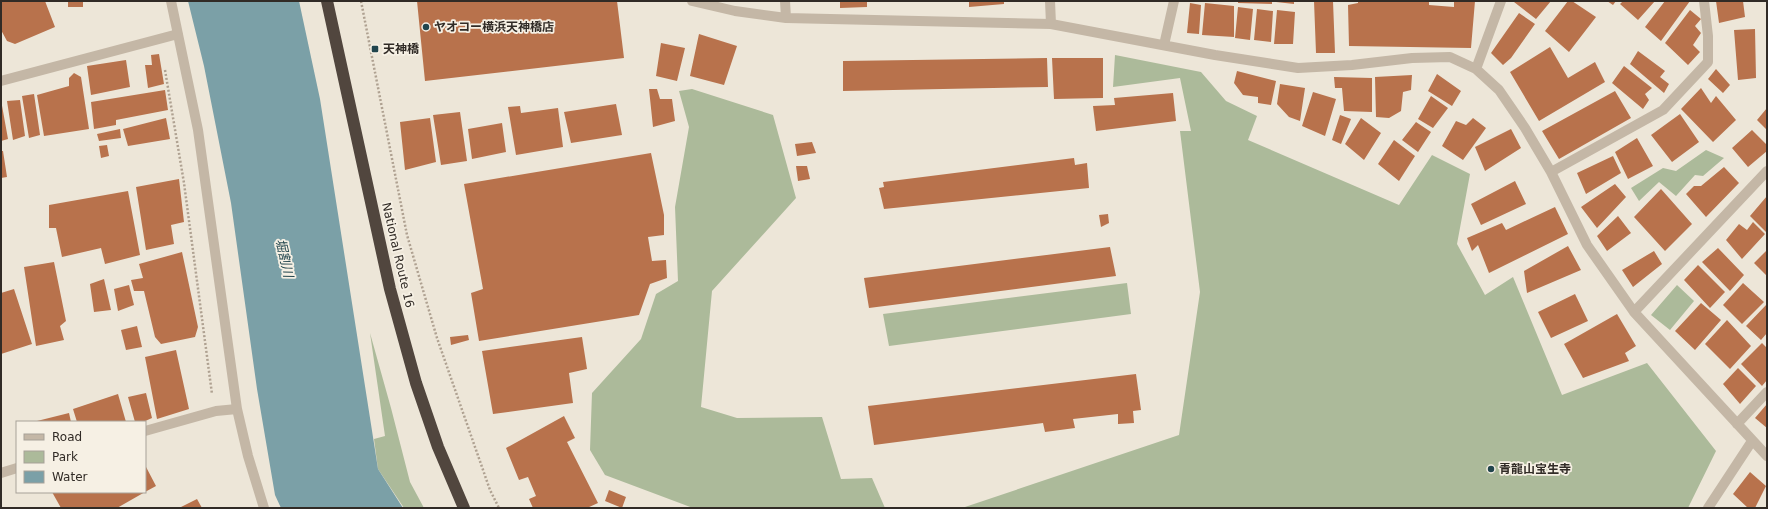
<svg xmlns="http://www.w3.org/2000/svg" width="1768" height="509" font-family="'DejaVu Sans','Noto Sans JP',sans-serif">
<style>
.green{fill:#acba9a}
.water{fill:#7ba0a7}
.building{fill:#b8724c}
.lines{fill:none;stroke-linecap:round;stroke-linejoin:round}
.path{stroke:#afa191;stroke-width:2.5;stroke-dasharray:2 2;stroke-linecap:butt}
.minor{stroke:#c4b7a6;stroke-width:10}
.highway{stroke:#51463e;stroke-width:12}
.poi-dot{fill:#21454d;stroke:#f6f0e4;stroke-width:1.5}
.labels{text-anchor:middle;stroke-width:3.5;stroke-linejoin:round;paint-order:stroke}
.poi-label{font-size:12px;font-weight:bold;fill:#312b26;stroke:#f6f0e4;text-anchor:start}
.street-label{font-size:12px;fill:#312b26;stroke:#f6f0e4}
.water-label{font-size:13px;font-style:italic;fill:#21454d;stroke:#f6f0e4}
</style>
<rect width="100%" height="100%" fill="#ede6d8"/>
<path class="green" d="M 1115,55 L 1201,72 L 1226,101 L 1257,116 L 1248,140 L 1399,205 L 1432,155 L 1470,174 L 1457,244 L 1485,295 L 1513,277 L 1562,395 L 1647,363 L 1716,451 L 1688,508 L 962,508 L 1179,435 L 1200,292 L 1180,131 L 1191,131 L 1180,78 L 1113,87 Z
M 692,89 L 773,115 L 796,198 L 712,291 L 701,407 L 737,418 L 822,417 L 841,479 L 872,478 L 885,508 L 693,508 L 605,475 L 590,450 L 592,393 L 641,339 L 656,294 L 678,281 L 675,207 L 689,127 L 679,91 Z
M 1706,150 L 1724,158 L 1703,176 L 1695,175 L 1676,196 L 1659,182 L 1639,201 L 1631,188 L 1663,168 L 1676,171 Z
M 1127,283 L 1131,314 L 889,346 L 883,314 Z
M 1677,285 L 1694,301 L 1670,330 L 1651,315 Z
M 370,333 L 391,408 L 410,482 L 424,508 L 404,508 L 378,469 L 374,439 L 385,436 Z"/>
<path class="water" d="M 188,1 L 299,1 L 320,99 L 378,469 L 403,508 L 281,508 L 275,495 L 257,389 L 231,203 L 204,66 Z"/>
<path class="building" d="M 1,1 L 45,1 L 55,27 L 15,44 L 7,41 L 1,30 Z
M 68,1 L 83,1 L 83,7 L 68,7 Z
M 417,1 L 617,1 L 624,58 L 425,81 Z
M 840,1 L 867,1 L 867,7 L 840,8 Z
M 969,1 L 1004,1 L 1004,4 L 969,7 Z
M 1238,1 L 1272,1 L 1272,4 L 1238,3 Z
M 1276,1 L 1294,1 L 1294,4 L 1276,2 Z
M 1314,1 L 1333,1 L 1335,53 L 1316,53 Z
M 1358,1 L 1429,1 L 1429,5 L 1454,7 L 1454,1 L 1475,1 L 1471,48 L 1349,46 L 1348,5 L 1358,3 Z
M 1516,1 L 1551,1 L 1536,19 L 1514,2 Z
M 1568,1 L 1572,1 L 1596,17 L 1569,52 L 1545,31 Z
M 1607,1 L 1616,1 L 1613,5 Z
M 1623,1 L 1655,1 L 1638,20 L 1620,4 Z
M 1665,1 L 1690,1 L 1661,41 L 1645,27 Z
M 1716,1 L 1743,1 L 1745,17 L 1719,23 Z
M 1190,3 L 1201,5 L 1199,34 L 1187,33 Z
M 1205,3 L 1234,6 L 1234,37 L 1202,35 Z
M 1238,7 L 1253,9 L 1250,40 L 1235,38 Z
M 1257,9 L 1273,11 L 1271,42 L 1254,40 Z
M 1277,10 L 1295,12 L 1293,44 L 1274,44 Z
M 1690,10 L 1701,19 L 1695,26 L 1701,33 L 1693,45 L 1700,52 L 1688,65 L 1665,43 Z
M 1519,13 L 1535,24 L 1511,58 L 1503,65 L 1491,53 Z
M 1755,29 L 1756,78 L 1738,80 L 1734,30 Z
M 699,34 L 737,46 L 724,85 L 690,76 Z
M 661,43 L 685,48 L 677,81 L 656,76 Z
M 1550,47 L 1568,78 L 1595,62 L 1605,82 L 1539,121 L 1510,72 Z
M 1638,51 L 1665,71 L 1660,77 L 1669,84 L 1664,93 L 1630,64 Z
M 159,54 L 164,84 L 148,88 L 145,65 L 152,65 L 151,55 Z
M 1047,58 L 1048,87 L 843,91 L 843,61 Z
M 1052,58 L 1103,58 L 1103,98 L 1054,99 Z
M 126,60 L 130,87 L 91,95 L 87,66 Z
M 1624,66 L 1652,88 L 1645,94 L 1649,100 L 1643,109 L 1612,83 Z
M 1716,69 L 1730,85 L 1723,93 L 1708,79 Z
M 1237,71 L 1276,81 L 1271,105 L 1258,103 L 1258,97 L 1243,95 L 1234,83 Z
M 74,73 L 81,77 L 89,129 L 44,136 L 37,95 L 69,86 L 69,78 Z
M 1437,74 L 1461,91 L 1452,106 L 1428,91 Z
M 1412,75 L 1411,90 L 1403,92 L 1401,111 L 1389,118 L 1376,117 L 1375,77 Z
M 1334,77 L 1372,78 L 1372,112 L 1344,111 L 1342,88 L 1335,88 Z
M 1280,84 L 1305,88 L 1300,121 L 1289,117 L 1277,104 Z
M 1701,88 L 1711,103 L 1716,96 L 1736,120 L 1713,142 L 1681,109 Z
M 649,89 L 657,89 L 660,99 L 672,99 L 675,121 L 653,127 Z
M 165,90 L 168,110 L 116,120 L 116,125 L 94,129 L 91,102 Z
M 1615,91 L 1631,118 L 1559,159 L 1542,131 Z
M 1313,92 L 1336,99 L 1325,136 L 1302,126 Z
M 1173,93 L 1176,121 L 1096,131 L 1093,106 L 1115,105 L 1114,98 Z
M 34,94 L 40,135 L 29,138 L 22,96 Z
M 1431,96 L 1448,108 L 1433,128 L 1418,119 Z
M 1,100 L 8,139 L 1,141 Z
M 20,100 L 25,136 L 13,140 L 7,101 Z
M 616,104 L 622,135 L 571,143 L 564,112 Z
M 520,106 L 521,113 L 558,108 L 563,147 L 516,155 L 508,107 Z
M 1767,108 L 1767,130 L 1757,120 Z
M 460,112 L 467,161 L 441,165 L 433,115 Z
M 1680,114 L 1699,142 L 1672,162 L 1651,135 Z
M 1340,115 L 1351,119 L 1341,144 L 1332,140 Z
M 166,118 L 170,139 L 128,146 L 123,129 Z
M 430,118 L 436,162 L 405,170 L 400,122 Z
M 1361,118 L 1381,133 L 1364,160 L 1345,144 Z
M 1473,118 L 1486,128 L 1463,160 L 1442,146 L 1456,121 L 1466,125 Z
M 1416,122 L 1431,132 L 1418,152 L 1402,140 Z
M 502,123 L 506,152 L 472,159 L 468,129 Z
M 120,129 L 121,138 L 99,141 L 97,134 Z
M 1511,129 L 1521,148 L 1485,171 L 1475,147 Z
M 1752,130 L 1767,145 L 1767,151 L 1748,167 L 1732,148 Z
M 1637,138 L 1653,166 L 1628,179 L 1615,152 Z
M 1394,140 L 1415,156 L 1399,181 L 1378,164 Z
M 812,142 L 816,153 L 797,156 L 795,144 Z
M 107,145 L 109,156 L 101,158 L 99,146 Z
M 1,151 L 3,151 L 7,177 L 1,178 Z
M 651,153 L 664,215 L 664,235 L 648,237 L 652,261 L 666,260 L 667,278 L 650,284 L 639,315 L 479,341 L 471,293 L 483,289 L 464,184 Z
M 1613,156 L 1621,173 L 1586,194 L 1577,173 Z
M 1074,158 L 1075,165 L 1087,163 L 1089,188 L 884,209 L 879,188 L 884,187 L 883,182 Z
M 796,166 L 807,166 L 810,179 L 798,181 Z
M 1724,167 L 1739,183 L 1706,217 L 1686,194 L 1694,186 L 1701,186 Z
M 179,179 L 184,222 L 171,225 L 174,244 L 146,250 L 136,187 Z
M 1515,181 L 1526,204 L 1481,225 L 1471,204 Z
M 1615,184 L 1626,197 L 1597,228 L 1581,207 Z
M 1661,189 L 1692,224 L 1665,251 L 1634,217 Z
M 128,191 L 140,255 L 105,264 L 101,248 L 62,257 L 56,228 L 49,228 L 49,205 Z
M 1767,196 L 1767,233 L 1750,216 Z
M 1555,207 L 1568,234 L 1489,273 L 1478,245 L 1472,251 L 1467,238 L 1502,223 L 1506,230 Z
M 1108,214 L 1109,223 L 1101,227 L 1099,215 Z
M 1618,216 L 1631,233 L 1607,251 L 1597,236 Z
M 1753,222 L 1765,234 L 1742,259 L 1726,240 L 1739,224 L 1747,230 Z
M 1568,246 L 1581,270 L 1527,293 L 1524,271 Z
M 1110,247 L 1116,276 L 869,308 L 864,278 Z
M 1718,248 L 1744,275 L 1730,291 L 1702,262 Z
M 1767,250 L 1767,276 L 1754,263 Z
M 1654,251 L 1662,264 L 1633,287 L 1622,270 Z
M 182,252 L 198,327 L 195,337 L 161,344 L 155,337 L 144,291 L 134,291 L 131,280 L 143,278 L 139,264 Z
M 54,262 L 66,321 L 60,326 L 64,340 L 36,346 L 24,267 Z
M 1698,265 L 1725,292 L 1710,308 L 1684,280 Z
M 104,279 L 111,310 L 94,312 L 90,284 Z
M 1743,283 L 1764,302 L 1742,324 L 1723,305 Z
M 129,285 L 134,305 L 118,311 L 114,289 Z
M 14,289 L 32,344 L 1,354 L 1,293 Z
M 1575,294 L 1588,321 L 1551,338 L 1538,312 Z
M 1701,303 L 1721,320 L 1695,350 L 1675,331 Z
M 1767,304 L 1767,333 L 1761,340 L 1746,326 Z
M 1617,314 L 1636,346 L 1625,353 L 1629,361 L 1583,378 L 1564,344 Z
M 1727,320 L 1751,346 L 1730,369 L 1705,344 Z
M 137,326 L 142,347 L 126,350 L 121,330 Z
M 468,335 L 469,340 L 451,345 L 450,337 Z
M 582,337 L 587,369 L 569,373 L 573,403 L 493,414 L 482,351 Z
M 1762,343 L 1767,348 L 1767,380 L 1762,386 L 1741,364 Z
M 176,350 L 189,409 L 157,419 L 145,357 Z
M 1738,368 L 1756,386 L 1740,404 L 1723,384 Z
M 1136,374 L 1141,410 L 1133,411 L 1134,423 L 1118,424 L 1118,414 L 1073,419 L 1075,428 L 1045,432 L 1043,423 L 874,445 L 868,406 Z
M 146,393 L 152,418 L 143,422 L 135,422 L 128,397 Z
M 118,394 L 126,422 L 77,422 L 73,409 Z
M 1767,404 L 1767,428 L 1755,418 Z
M 69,413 L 71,422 L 37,422 L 37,421 Z
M 564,416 L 575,438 L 567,442 L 598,503 L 587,508 L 533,508 L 529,499 L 536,496 L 528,477 L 519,480 L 506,448 Z
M 145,465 L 156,486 L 145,492 Z
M 1750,472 L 1766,486 L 1755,508 L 1748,508 L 1733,494 Z
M 609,490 L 626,497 L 622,508 L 605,501 Z
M 52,492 L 145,492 L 117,508 L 61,508 Z
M 197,499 L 202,508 L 179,508 Z"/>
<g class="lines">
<path class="path" d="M 361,1 L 407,235 L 437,338 L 490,490 L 499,508
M 165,70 L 184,183 L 212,394"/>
<path class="minor" d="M 171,1 L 198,130 L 237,409 L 248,456 L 264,508
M 692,1 L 735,11 L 786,18 L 1051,24 L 1215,55 L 1298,68 L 1352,65 L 1412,58 L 1450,57 L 1476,69 L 1499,90 L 1525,128 L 1551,172 L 1587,245 L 1634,312 L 1767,456
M 785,1 L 786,18
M 1050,1 L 1051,24
M 1164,45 L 1174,1
M 1476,69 L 1501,1
M 1,81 L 178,34
M 1551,172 L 1663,110 L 1708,62 L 1708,36 L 1704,1
M 1634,312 L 1767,171
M 1737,424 L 1767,392
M 145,431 L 216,411 L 237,409
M 1,473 L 17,468
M 1708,508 L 1752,441"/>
<path class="highway" d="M 327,1 L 390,289 L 416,383 L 438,447 L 464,508"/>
</g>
<g class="poi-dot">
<circle cx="426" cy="27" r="4"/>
<rect x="371" y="45" width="8" height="8" rx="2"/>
<circle cx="1491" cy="469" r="4"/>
</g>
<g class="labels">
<g class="poi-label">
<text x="434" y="31">ヤオコー横浜天神橋店</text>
<text x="383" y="53">天神橋</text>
<text x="1499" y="473">青龍山宝生寺</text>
</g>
<g class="street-label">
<text transform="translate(398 255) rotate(77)" y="4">National Route 16</text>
</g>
<g class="water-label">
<text transform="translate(285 258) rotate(77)" y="5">堀割川</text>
</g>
</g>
<rect width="1768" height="509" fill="none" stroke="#312b26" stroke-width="4"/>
<rect x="16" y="421" width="130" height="72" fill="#f6f0e4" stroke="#a7a198"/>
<rect x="24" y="434" width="20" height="6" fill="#c4b7a6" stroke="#a7a198"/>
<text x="52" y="441" font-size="12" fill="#312b26">Road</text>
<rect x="24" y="451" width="20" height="12" fill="#acba9a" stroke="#a7a198"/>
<text x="52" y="461" font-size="12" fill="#312b26">Park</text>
<rect x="24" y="471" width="20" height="12" fill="#7ba0a7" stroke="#a7a198"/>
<text x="52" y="481" font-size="12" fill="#312b26">Water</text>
</svg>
